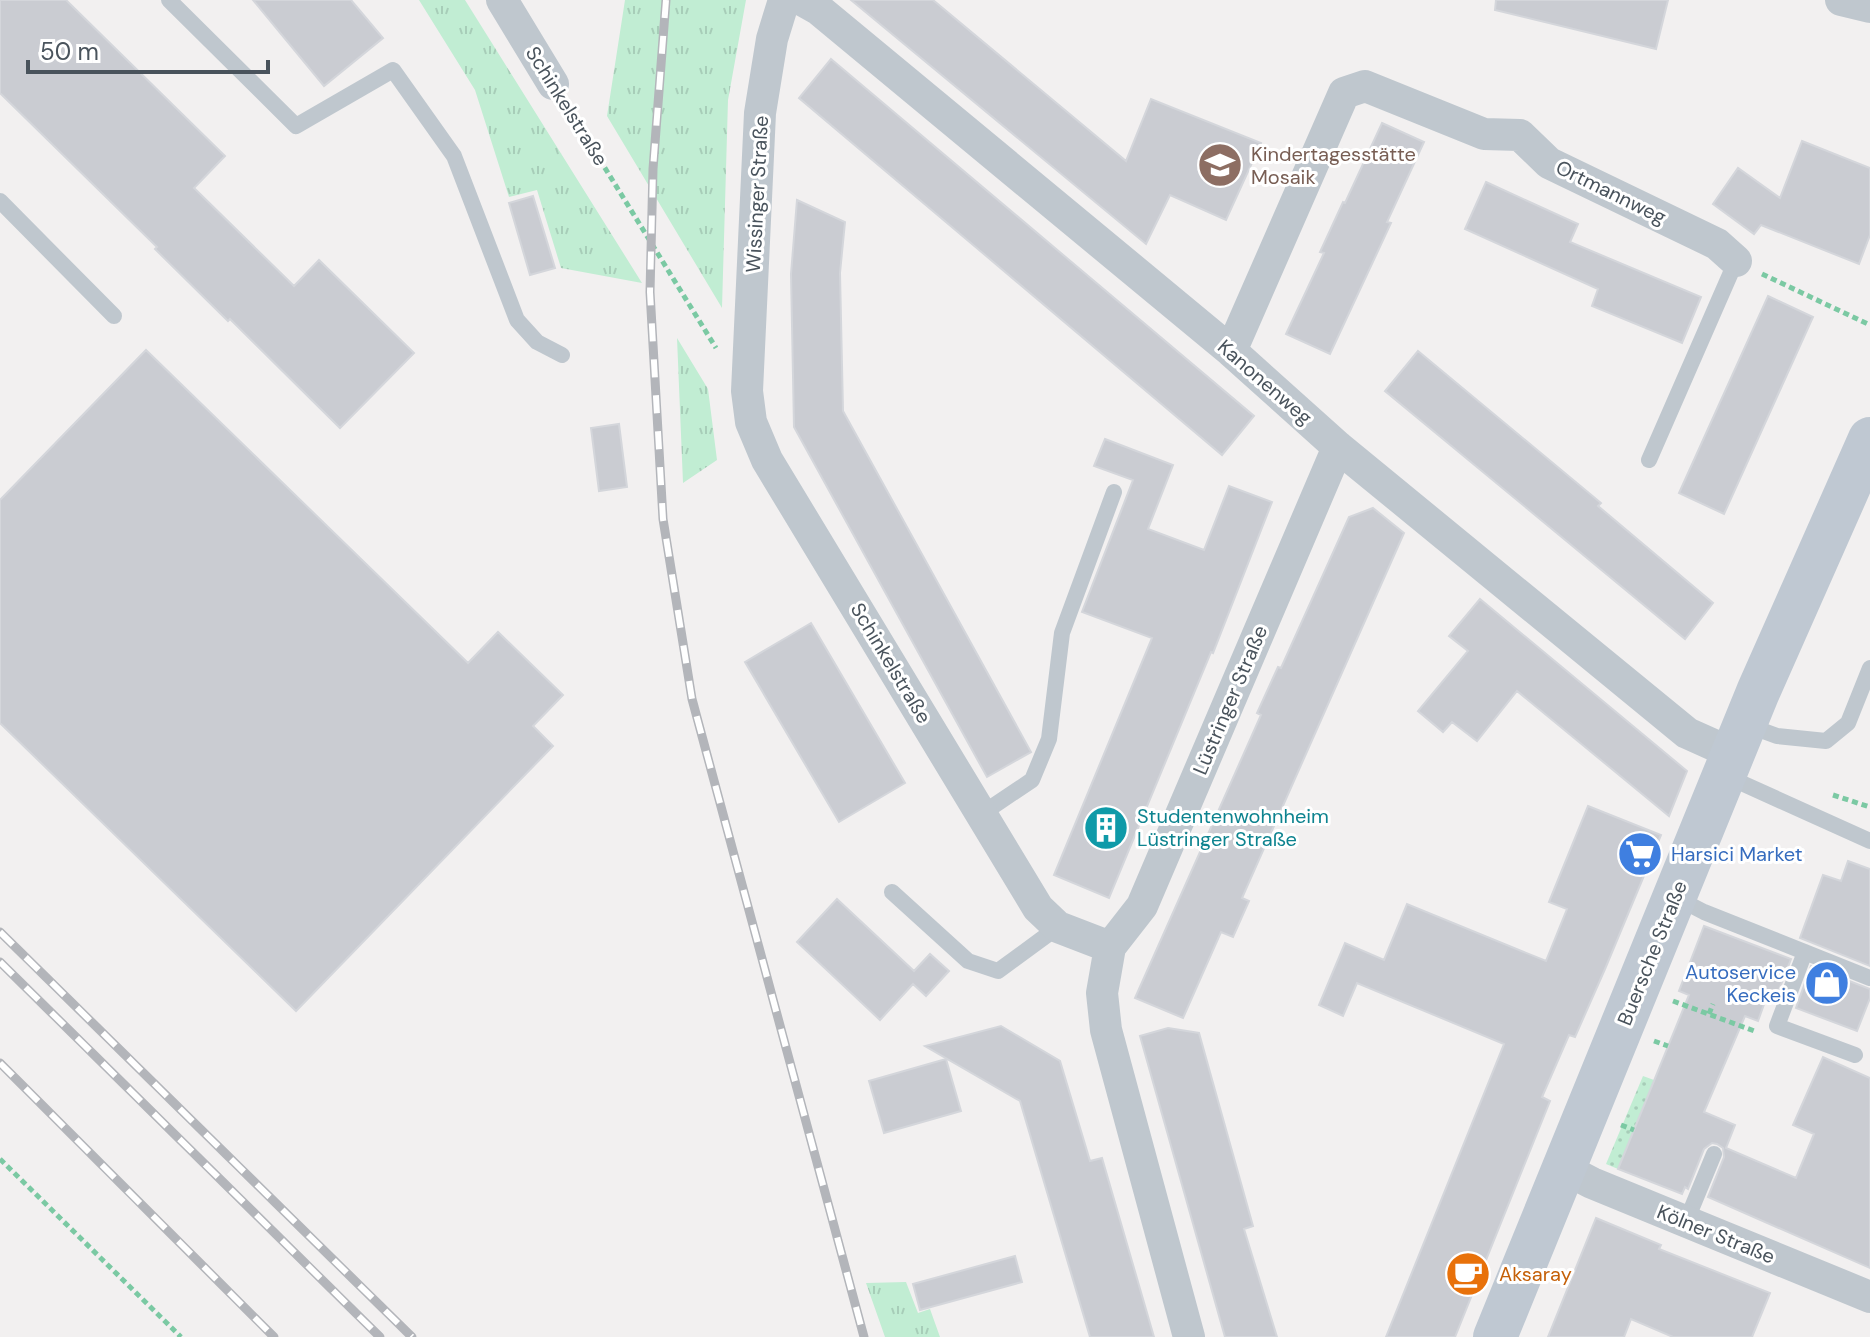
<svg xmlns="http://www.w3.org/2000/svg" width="1870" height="1337" font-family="'DM Sans',sans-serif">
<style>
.grass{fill:url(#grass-tufts)}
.garden{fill:url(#garden-dots)}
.building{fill:#caccd2;stroke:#d4d6db;stroke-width:2}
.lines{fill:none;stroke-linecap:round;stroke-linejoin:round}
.path{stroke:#7bc9a3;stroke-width:5;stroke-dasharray:6 4;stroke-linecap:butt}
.lane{stroke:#bfc7ce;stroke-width:16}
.street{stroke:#bfc7ce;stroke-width:32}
.secondary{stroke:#bfc8d2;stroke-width:44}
.rail-casing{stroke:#b3b5ba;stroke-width:9}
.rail{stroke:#fff;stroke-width:6;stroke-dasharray:18;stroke-linecap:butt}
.labels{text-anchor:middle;stroke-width:6;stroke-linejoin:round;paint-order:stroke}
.street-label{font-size:20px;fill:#49535c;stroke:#fff}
.education-label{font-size:20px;fill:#785e54;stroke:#fff;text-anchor:start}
.culture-label{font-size:20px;fill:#0d838f;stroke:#fff;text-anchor:start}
.shop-label{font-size:20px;fill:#366cbe;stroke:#fff;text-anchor:start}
.food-label{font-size:20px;fill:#c56008;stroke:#fff;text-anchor:start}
</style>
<defs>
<pattern id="grass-tufts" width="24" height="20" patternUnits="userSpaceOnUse" patternTransform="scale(2)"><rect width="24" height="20" fill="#c1edd3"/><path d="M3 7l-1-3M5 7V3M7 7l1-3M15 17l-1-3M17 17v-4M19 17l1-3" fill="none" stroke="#a7cdb8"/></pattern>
<pattern id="garden-dots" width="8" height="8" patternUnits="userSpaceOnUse" patternTransform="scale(2)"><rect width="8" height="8" fill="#c1edd3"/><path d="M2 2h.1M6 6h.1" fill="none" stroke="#a7cdb8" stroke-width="1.8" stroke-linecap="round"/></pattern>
</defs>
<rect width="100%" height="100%" fill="#f2f0f0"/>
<path class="grass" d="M 419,0 L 465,0 L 642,283 L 561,268 L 537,190 L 509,197 L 475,90 Z
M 625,0 L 746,0 L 728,100 L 722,308 L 607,116 Z
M 677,338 L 708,389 L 717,460 L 683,483 Z
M 906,1282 L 918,1313 L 930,1309 L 940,1337 L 885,1337 L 866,1283 Z"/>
<path class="garden" d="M 1643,1076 L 1654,1080 L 1618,1169 L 1606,1164 Z"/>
<path class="building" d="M 0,0 L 66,0 L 225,156 L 194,188 L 294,286 L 319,260 L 414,353 L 340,428 L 230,319 L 228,321 L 155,249 L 157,247 L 0,93 Z
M 253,0 L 351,0 L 383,38 L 324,86 Z
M 851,0 L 933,0 L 1126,161 L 1151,99 L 1261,143 L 1226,220 L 1170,195 L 1146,244 Z
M 1496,0 L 1668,0 L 1656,49 L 1495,10 Z
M 831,59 L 1254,416 L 1222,455 L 799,98 Z
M 1382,123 L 1424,142 L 1387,222 L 1391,223 L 1330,354 L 1286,334 L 1324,253 L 1320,252 L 1343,202 L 1345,203 Z
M 1802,141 L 1870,168 L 1870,235 L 1859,264 L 1761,225 L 1754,234 L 1713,204 L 1738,168 L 1780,198 Z
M 1486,182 L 1578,224 L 1570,242 L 1701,297 L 1682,343 L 1592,306 L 1598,289 L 1465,229 Z
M 533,196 L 555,268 L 530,275 L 509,203 Z
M 797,200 L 845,222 L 840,273 L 843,411 L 1031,752 L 987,777 L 794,427 L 791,274 Z
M 1768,296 L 1813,317 L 1724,514 L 1679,493 Z
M 146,350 L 468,663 L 498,632 L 563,695 L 533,726 L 553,746 L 296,1011 L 0,723 L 0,500 Z
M 1418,351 L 1601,503 L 1598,506 L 1713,603 L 1685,639 L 1385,391 Z
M 619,424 L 627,487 L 599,491 L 591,428 Z
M 1105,439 L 1173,465 L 1148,529 L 1204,550 L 1229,486 L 1272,502 L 1213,653 L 1211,652 L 1109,898 L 1054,875 L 1152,638 L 1082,612 L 1133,480 L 1094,466 Z
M 1373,508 L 1404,533 L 1242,898 L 1249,901 L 1233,937 L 1221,932 L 1183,1018 L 1135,998 L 1261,715 L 1257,713 L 1278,667 L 1281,668 L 1349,517 Z
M 1480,599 L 1687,771 L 1669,816 L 1517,691 L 1477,741 L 1452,722 L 1443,732 L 1418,711 L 1468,651 L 1449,636 Z
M 811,623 L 905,783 L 839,822 L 745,662 Z
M 1588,806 L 1661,835 L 1605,969 L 1575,1037 L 1569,1035 L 1542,1097 L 1550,1101 L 1455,1337 L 1386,1337 L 1504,1044 L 1357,983 L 1343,1016 L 1319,1005 L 1345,943 L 1384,960 L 1407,904 L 1546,961 L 1567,909 L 1549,902 Z
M 1848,861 L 1870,869 L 1870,966 L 1800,938 L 1823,875 L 1841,881 Z
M 837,899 L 914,971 L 930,954 L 949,971 L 926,996 L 913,984 L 880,1020 L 797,942 Z
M 1704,926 L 1791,959 L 1775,1000 L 1767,996 L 1758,1021 L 1745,1016 L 1704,1112 L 1735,1125 L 1726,1148 L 1796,1178 L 1814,1134 L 1793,1125 L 1823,1057 L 1870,1078 L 1870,1268 L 1708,1197 L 1724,1157 L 1723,1148 L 1717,1144 L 1712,1143 L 1704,1149 L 1688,1189 L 1685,1187 L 1682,1194 L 1618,1169 L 1689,995 L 1679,991 Z
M 1811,966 L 1870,989 L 1870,998 L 1857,1031 L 1796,1008 Z
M 1001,1026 L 1060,1061 L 1090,1161 L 1102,1158 L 1154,1337 L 1090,1337 L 1020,1101 L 925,1046 Z
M 1168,1028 L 1199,1033 L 1253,1226 L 1244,1229 L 1277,1337 L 1225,1337 L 1140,1036 Z
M 946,1059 L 961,1111 L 884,1133 L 869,1081 Z
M 1596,1218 L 1661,1245 L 1659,1249 L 1770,1293 L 1752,1337 L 1673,1337 L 1631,1319 L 1624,1337 L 1548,1337 Z
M 1015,1256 L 1022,1282 L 920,1310 L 913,1284 Z"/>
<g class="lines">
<path class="path" d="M 568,108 L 716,348
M 1762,274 L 1870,325
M 1833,795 L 1870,807
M 1673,1001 L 1757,1032
M 1709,1014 L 1713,1004
M 1654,1041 L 1668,1046
M 1621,1125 L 1634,1130
M 0,1159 L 181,1337"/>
<path class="lane" d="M 169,0 L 296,126 L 393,70 L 454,156 L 517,320 L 537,342 L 562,355
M 0,201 L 114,316
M 1649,460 L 1736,261
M 1747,725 L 1777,736 L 1826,741 L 1848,723 L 1870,668
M 1726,776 L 1870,841
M 983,813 L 1032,780 L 1049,739 L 1062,633 L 1114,492
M 892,892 L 968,961 L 998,971 L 1058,927
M 1677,898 L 1704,912 L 1870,978
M 1805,952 L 1777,1026 L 1855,1055
M 1686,1222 L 1714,1154"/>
<path class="street" d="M 502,0 L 553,84
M 784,0 L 772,39 L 760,113 L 747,391 L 751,422 L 767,460 L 1038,908 L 1058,927 L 1110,947 L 1102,993 L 1106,1030 L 1189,1337
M 802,0 L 818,9 L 1231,351 L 1338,447 L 1687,733 L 1734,754
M 1841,0 L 1870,7
M 1231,351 L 1344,93 L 1365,86 L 1484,134 L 1520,135 L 1549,163 L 1717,244 L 1736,261
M 1110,947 L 1142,906 L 1338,447
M 1563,1168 L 1592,1183 L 1870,1297"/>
<path class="secondary" d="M 1495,1337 L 1758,692 L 1870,439"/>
<g class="rail-casing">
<path id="rail" d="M 666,0 L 653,169 L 650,292 L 663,519 L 692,699 L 864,1337
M 0,932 L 412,1337
M 0,962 L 380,1337
M 0,1063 L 274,1337"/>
</g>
<use href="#rail" class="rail"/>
</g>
<defs>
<g id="school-disc" transform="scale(2.3)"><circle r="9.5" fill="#8d6e63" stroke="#fff"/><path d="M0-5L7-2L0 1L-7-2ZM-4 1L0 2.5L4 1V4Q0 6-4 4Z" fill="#fff"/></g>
<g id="building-disc" transform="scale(2.3)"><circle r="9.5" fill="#0f9aa8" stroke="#fff"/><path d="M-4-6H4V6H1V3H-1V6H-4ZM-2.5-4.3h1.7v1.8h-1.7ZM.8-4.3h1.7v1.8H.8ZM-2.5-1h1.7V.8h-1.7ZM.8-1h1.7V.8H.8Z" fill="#fff"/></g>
<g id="supermarket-disc" transform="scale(2.3)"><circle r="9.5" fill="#3f7fe0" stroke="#fff"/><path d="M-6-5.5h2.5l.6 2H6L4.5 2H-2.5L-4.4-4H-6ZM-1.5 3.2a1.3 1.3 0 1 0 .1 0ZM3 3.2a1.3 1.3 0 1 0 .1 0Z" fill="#fff"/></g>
<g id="shop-disc" transform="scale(2.3)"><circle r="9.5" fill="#3f7fe0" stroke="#fff"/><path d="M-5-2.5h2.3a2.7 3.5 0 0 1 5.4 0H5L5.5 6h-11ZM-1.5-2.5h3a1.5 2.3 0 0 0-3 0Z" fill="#fff"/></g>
<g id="cafe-disc" transform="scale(2.3)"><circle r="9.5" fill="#e8710a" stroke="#fff"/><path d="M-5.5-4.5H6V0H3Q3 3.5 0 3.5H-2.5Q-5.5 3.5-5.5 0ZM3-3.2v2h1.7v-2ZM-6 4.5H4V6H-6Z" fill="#fff"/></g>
</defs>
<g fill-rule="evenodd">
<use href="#school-disc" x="1220" y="165"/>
<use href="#building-disc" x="1106" y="828"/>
<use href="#supermarket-disc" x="1640" y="854"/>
<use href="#shop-disc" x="1827" y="983"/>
<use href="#cafe-disc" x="1468" y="1274"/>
</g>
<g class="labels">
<g class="street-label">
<text transform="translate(567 106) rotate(58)" y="7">Schinkelstraße</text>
<text transform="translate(1611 192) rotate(26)" y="7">Ortmannweg</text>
<text transform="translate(757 194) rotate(-87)" y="7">Wissinger Straße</text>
<text transform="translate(1265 382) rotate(41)" y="7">Kanonenweg</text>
<text transform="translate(891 663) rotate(59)" y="7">Schinkelstraße</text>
<text transform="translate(1230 700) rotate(-67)" y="7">Lüstringer Straße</text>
<text transform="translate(1652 953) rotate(-68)" y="7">Buersche Straße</text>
<text transform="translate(1716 1234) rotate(22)" y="7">Kölner Straße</text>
</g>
<g class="education-label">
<text x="1251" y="161">Kindertagesstätte<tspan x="1251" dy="23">Mosaik</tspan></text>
</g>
<g class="culture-label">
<text x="1137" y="823">Studentenwohnheim<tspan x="1137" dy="23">Lüstringer Straße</tspan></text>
</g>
<g class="shop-label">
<text x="1671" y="861">Harsici Market</text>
<text x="1796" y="979" text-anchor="end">Autoservice<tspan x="1796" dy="23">Keckeis</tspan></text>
</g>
<g class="food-label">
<text x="1499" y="1281">Aksaray</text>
</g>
</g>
<path d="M28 60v12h240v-12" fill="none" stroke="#49535c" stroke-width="4"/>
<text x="40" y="60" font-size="24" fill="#49535c" stroke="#ffffff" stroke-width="6" paint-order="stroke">50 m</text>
</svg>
